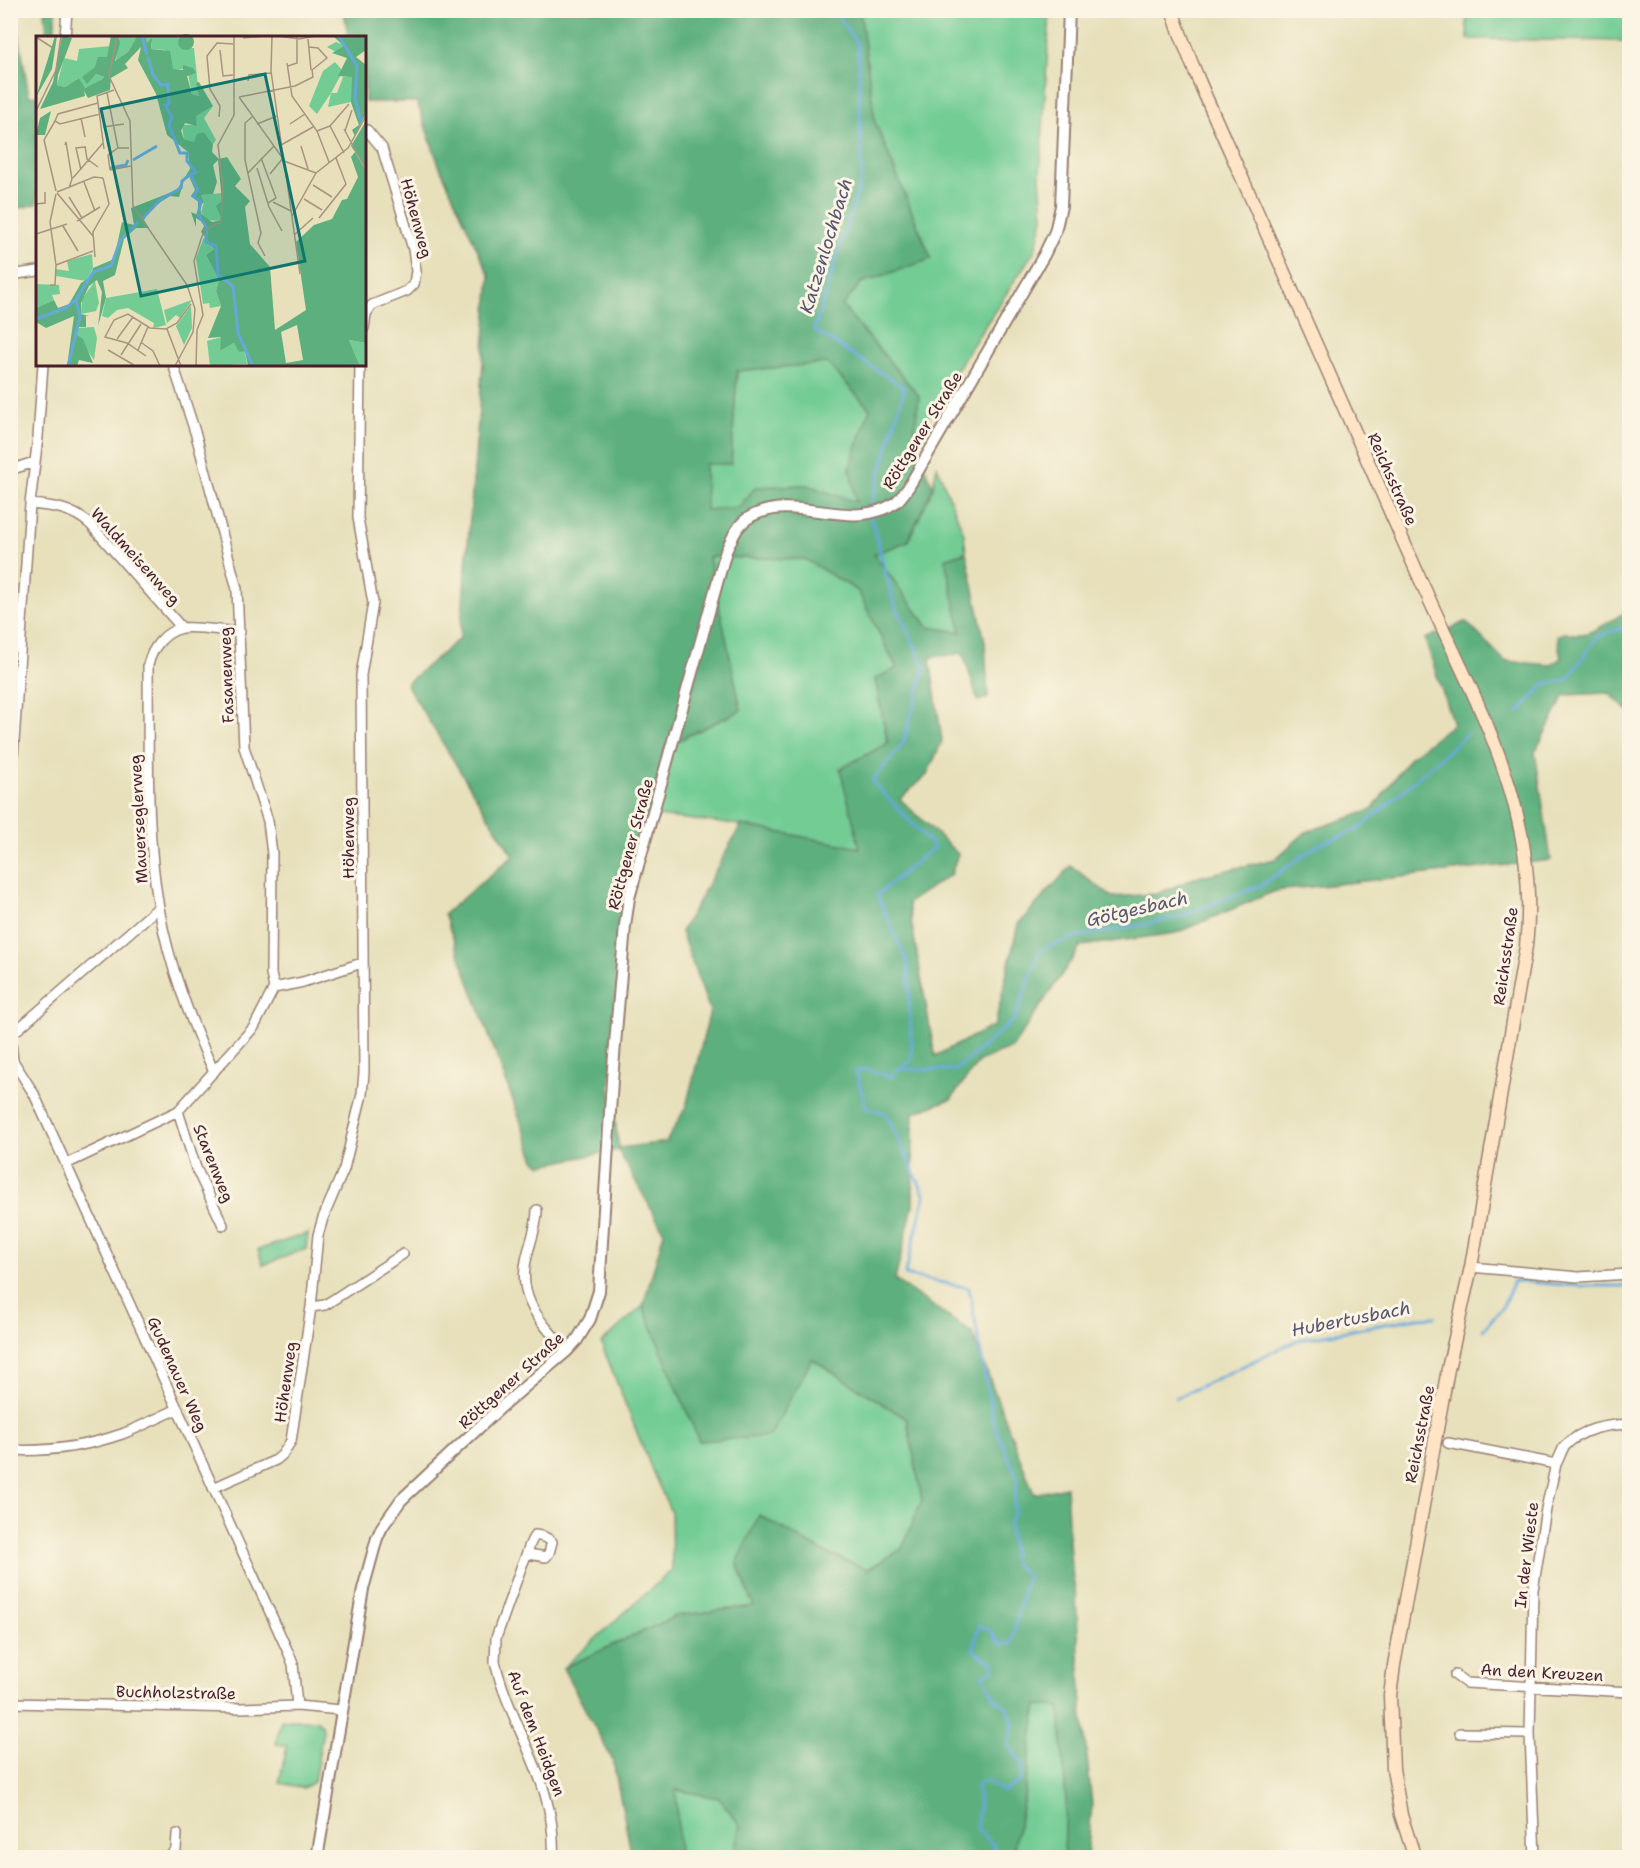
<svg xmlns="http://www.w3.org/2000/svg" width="1640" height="1868" font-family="'Shantell Sans',sans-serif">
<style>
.green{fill:#72cc94;stroke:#5e7660;stroke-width:1.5}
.forest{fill:#5db07e;stroke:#546854;stroke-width:1.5;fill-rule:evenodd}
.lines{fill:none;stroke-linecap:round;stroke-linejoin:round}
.stream{stroke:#67a8db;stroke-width:3}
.minor-casing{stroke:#988073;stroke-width:12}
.tertiary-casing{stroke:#988073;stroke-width:14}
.secondary-casing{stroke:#988073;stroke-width:15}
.minor{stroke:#fff;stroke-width:9}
.tertiary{stroke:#fff;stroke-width:10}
.secondary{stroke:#ffe4c6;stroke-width:12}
.labels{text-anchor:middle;stroke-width:6;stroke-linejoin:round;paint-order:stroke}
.street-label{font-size:16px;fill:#4a1f2b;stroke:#fcf5e5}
.water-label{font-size:18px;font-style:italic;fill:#565671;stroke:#fcf5e5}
.inset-river{fill:none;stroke:#67a8db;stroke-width:3}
.inset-road{fill:none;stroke:#a89381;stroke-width:1.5}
.view{fill:#0f766e;fill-opacity:0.15;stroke:#0f766e;stroke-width:3}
.inset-edge{fill:none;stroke:#4a1f2b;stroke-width:3}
</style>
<rect width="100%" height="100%" fill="#fcf5e5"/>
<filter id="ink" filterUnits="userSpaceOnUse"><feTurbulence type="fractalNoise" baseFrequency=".0167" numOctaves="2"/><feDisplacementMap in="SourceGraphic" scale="12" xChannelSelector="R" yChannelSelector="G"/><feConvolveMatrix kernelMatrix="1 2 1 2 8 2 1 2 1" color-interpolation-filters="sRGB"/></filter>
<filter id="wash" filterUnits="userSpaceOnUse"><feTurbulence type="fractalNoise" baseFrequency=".008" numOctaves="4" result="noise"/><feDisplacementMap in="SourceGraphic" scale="24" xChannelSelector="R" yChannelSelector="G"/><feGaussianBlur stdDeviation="1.35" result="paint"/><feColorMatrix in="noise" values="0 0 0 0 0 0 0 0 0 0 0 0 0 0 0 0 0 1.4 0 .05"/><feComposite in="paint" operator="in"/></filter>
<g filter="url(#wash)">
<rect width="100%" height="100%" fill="#e7e0bb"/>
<path class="green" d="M 860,11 L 1050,11 L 1040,177 L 1043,218 L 1035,250 L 971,347 L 913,441 L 919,396 L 842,306 L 861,283 L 931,258 L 875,122 Z
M 1466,11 L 1629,11 L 1629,41 L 1468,39 Z
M 827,363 L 870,409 L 850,467 L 857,503 L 807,485 L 756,487 L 739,507 L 705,510 L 705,463 L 731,464 L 737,371 Z
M 937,466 L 964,534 L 966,552 L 945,559 L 962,633 L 928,627 L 874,554 L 909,541 L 933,487 Z
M 708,557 L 805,559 L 858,591 L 897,669 L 875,679 L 888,744 L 840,769 L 861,848 L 741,825 L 648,815 L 667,746 L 741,710 Z
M 308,1233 L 306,1249 L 263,1265 L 258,1250 Z
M 643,1306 L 699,1441 L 770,1436 L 812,1358 L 907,1419 L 922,1500 L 902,1549 L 868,1569 L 822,1551 L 737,1563 L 755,1606 L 676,1616 L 563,1668 L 672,1570 L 671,1512 L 654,1475 L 601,1343 Z
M 1037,1705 L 1060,1707 L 1066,1802 L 1064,1857 L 1012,1858 L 1024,1797 Z
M 281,1720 L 316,1720 L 322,1725 L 323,1731 L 314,1782 L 304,1788 L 279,1783 L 287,1746 L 276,1744 Z
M 675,1790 L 719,1797 L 740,1825 L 733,1857 L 679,1857 Z"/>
<path class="forest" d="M 10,11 L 15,11 L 29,96 L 38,95 L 37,204 L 11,210 Z
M 45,11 L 56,11 L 54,37 L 47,37 Z
M 344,11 L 860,11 L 875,122 L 931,259 L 861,283 L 842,306 L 919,396 L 913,441 L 933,487 L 908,541 L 874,554 L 928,627 L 961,632 L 945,559 L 966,552 L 985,642 L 988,698 L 978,701 L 963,653 L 930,658 L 942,741 L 927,775 L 900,799 L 958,854 L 951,874 L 908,903 L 935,1056 L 995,1025 L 1018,924 L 1071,866 L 1112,897 L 1157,894 L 1194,878 L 1275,859 L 1306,832 L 1372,810 L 1410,757 L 1453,724 L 1425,639 L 1466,622 L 1505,661 L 1551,665 L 1561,658 L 1557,636 L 1566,632 C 1586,642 1612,619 1629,610 L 1629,712 L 1609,693 L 1565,695 L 1535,752 L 1551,860 L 1275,891 L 1176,933 L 1081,946 L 1012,1048 L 979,1061 L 951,1099 L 913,1113 L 913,1206 L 895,1280 L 972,1333 L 1034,1494 L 1066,1487 L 1070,1557 L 1076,1597 L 1082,1708 L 1092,1805 L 1087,1857 L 1064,1857 L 1066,1802 L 1060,1707 L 1037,1705 L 1024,1797 L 1012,1857 L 733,1857 L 740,1825 L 719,1798 L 676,1790 L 679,1857 L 632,1857 L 613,1761 L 563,1668 L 676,1616 L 754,1606 L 737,1563 L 759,1515 L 822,1551 L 868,1569 L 902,1549 L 922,1500 L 907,1419 L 812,1359 L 770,1436 L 699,1441 L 643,1306 L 664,1232 L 618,1150 L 542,1165 L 535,1160 L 444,914 L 513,856 L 406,684 L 460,638 L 490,277 L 439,165 L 417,102 L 365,102 L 364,38 L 348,37 ZM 827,363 L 870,409 L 850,467 L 856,502 L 807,485 L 756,487 L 739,507 L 706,510 L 705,464 L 731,464 L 737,371 ZM 709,557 L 805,559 L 858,591 L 897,668 L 875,679 L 888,743 L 840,769 L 860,848 L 741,825 L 681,932 L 710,1011 L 686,1107 L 666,1142 L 619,1148 L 610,1086 L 624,902 L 666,746 L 741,710 Z"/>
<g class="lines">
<path class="stream" d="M 834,10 L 858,45 L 862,178 L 814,330 L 905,388 L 870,508
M 870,514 L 893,600 L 925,667 L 903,744 L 872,781 L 934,847 L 877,895 L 908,964 L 912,1060 L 898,1069 L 891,1077 L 866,1069 L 856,1071 L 866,1108 L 886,1113 L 925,1196 L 905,1275 L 969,1288 L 994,1424 L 1017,1477 L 1014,1512 L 1009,1524 L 1013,1563 L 1027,1576 L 1011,1644 L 1000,1644 L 990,1630 L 979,1625 L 973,1650 L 995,1664 L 993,1670 L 983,1675 L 995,1699 L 1007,1707 L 1013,1721 L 1008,1745 L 1021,1762 L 1021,1780 L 1004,1792 L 987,1782 L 977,1783 L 979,1805 L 976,1829 L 994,1845 L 990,1858
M 1518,713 L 1546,683 L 1567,680 L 1597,637 L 1630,625
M 899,1069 L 956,1070 L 1015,1019 L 1040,950 L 1072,938 L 1177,918 L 1262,885 L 1318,845 L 1361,828 L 1467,734
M 1483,1330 L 1503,1306 L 1514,1281 L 1580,1286 L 1630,1286
M 1176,1398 L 1298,1340 L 1417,1318 L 1435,1317"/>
</g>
</g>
<g filter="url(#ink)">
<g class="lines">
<g class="minor-casing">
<path id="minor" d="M 65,38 L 67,10
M 10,275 L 38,271
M 364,328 L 366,314 L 372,305 L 407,291 L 414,284 L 416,271 L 413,249 L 382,148 L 367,130
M 173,364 L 196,435 L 237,589 L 244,747 L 268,821 L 272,854 L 271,974 L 274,988
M 10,470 L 34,462
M 30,504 C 54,506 71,508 90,524 L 182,628
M 10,801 L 30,504 L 38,437 L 43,364
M 274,988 L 303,982 L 362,963
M 10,1030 L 18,1029 L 159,907
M 10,1034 L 13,1060
M 10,1056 L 34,1094 L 289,1654 L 293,1664 L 297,1706
M 214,1072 C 190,1019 169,966 159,908 C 145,828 149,745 148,665 C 152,648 164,632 182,628 C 196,626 224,631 240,632
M 178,1111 L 196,1168 L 223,1225
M 66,1164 L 178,1111 L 254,1027 L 274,988
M 537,1210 C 537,1226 531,1240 527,1256 C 516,1299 541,1322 567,1351
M 1471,1267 L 1578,1277 L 1630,1274
M 311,1307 L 325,1305 L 403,1254
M 1448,1443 L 1556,1464 C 1559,1459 1561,1452 1564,1447 C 1582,1428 1606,1425 1630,1424
M 10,1450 C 47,1452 87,1446 122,1434 C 141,1427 159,1417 178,1409
M 213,1488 L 276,1460 L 282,1455 L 291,1441 L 311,1307 L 318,1235 L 323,1218 L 344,1169 L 362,1094 L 364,1073 L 361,675 L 373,603 L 358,518 L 360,364
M 528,1554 L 546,1557 L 549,1553 L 552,1542 C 547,1537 542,1536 535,1535 C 529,1543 527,1555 522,1565 L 496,1638 L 495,1662 C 511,1729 558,1786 553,1858
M 1455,1675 L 1466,1683 L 1630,1692
M 10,1703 L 241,1708 L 297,1706 L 341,1710
M 1460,1733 L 1530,1734
M 168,1858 L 176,1850 L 177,1834
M 1535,1858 L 1530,1734 L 1533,1590 L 1546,1509 L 1556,1464"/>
</g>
<g class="tertiary-casing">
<path id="tertiary" d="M 317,1858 L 363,1589 L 377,1538 L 382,1527 L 401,1500 L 500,1408 L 567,1351 L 577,1340 L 590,1319 L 599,1291 L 612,1080 L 625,926 L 629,898 L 726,551 C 732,539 737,524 750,517 C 795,491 852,534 896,502 C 900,499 904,493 908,488 L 1044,255 L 1055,232 L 1061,206 L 1069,10"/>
</g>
<g class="secondary-casing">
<path id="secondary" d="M 1172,10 C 1195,79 1230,149 1259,216 C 1312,335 1364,453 1417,572 C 1471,696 1542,805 1526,946 L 1471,1267 L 1448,1369 L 1394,1665 L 1390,1696 L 1393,1769 L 1401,1815 L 1415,1858"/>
</g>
<use href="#minor" class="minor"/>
<use href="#tertiary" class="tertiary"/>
<use href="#secondary" class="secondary"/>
</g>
</g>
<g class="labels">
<g class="street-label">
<text transform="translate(417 218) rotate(75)" y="6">Höhenweg</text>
<text transform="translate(922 430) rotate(-58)" y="6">Röttgener Straße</text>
<text transform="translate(1393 479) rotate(66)" y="6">Reichsstraße</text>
<text transform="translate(136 556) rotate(48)" y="6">Waldmeisenweg</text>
<text transform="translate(226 675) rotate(-92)" y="6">Fasanenweg</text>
<text transform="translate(138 819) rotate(-93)" y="6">Mauerseglerweg</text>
<text transform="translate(348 838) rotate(-90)" y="6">Höhenweg</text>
<text transform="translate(630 844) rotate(-75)" y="6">Röttgener Straße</text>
<text transform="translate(1505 956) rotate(-82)" y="6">Reichsstraße</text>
<text transform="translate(214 1163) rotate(68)" y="6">Starenweg</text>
<text transform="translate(178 1374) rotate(66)" y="6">Gudenauer Weg</text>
<text transform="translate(511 1380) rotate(-42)" y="6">Röttgener Straße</text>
<text transform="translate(285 1382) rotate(-82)" y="6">Höhenweg</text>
<text transform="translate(1419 1434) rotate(-79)" y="6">Reichsstraße</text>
<text transform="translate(1526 1555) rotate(-83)" y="6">In der Wieste</text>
<text transform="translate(1542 1672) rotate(3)" y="6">An den Kreuzen</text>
<text transform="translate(176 1692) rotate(1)" y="6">Buchholzstraße</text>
<text transform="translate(537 1733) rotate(69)" y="6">Auf dem Heidgen</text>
</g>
<g class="water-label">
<text transform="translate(826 246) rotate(-73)" y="6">Katzenlochbach</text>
<text transform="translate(1137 909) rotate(-13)" y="6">Götgesbach</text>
<text transform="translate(1351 1319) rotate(-11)" y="6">Hubertusbach</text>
</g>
</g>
<g transform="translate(36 36)">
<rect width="330" height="330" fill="#e7e0bb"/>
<path d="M 82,0 L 101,0 L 92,16 L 80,25 ZM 110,0 L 142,0 L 145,12 L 158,12 L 163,60 L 156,58 L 151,33 L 147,30 L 147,33 L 137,34 L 129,14 L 115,13 L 116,6 L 111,7 ZM 300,6 L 312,10 L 323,89 L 315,66 L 292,71 L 295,57 L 281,78 L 273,70 L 287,35 L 299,26 L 307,35 L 295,57 L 301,57 L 307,41 L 316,40 L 313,23 L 291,11 ZM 75,10 L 71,21 L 50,39 L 53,44 L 60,38 L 68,41 L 60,49 L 48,52 L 43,42 L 29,51 L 21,49 L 28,22 L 41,25 L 43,13 ZM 177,70 L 168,82 L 180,104 L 177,108 L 168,96 L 159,107 L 148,103 L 146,89 L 161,89 L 159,80 ZM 187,157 L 186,185 L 170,184 L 165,177 L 168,166 L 165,159 ZM 168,201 L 178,213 L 170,219 L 183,244 L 180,255 L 185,270 L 174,272 L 173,267 L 167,268 L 160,222 ZM 56,218 L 57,232 L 50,245 L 20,240 L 19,233 L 33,235 L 31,225 ZM 59,245 L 63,267 L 60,275 L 45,278 L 46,263 ZM 0,248 L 23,249 L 24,258 L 16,259 L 18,264 L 0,272 ZM 121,253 L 130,289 L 117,292 L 118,287 L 92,272 L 81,274 L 72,282 L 66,280 L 70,262 ZM 156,264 L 144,282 L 140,279 L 131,287 L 128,274 ZM 155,270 L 156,292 L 148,309 L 140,290 ZM 58,291 L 61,302 L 58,324 L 41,300 L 41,292 ZM 186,301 L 184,315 L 198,307 L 209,315 L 211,328 L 174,330 L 171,305 ZM 313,304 L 330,307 L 330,330 L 324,330 Z" fill="#72cc94"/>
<path d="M142 6a8 8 0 1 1 16 0a8 8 0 1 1-16 0ZM 19,0 L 21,0 L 16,33 L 0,61 ZM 26,0 L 36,2 L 22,39 L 21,49 L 29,51 L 43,42 L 49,52 L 65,44 L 68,41 L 60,38 L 51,48 L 46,41 L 59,31 L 62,21 L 71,21 L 75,0 L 82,0 L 84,7 L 79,25 L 92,16 L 101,0 L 110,0 L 111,7 L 116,2 L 115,13 L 134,15 L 137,33 L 147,34 L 147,29 L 157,32 L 160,37 L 151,40 L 156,58 L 163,60 L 160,47 L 163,46 L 177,70 L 160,80 L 161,90 L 149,87 L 145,95 L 148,103 L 158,106 L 161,98 L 168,96 L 177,108 L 176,116 L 183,123 L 191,121 L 205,143 L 199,150 L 214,165 L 209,171 L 214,208 L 234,231 L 239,294 L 270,274 L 260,206 L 278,189 L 296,183 L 306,164 L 311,163 L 322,141 L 315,121 L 319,116 L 330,135 L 330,307 L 313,304 L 324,330 L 212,330 L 209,315 L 203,316 L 198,307 L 184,315 L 185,301 L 172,302 L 185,270 L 180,255 L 183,244 L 170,219 L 178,213 L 165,196 L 169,188 L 160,182 L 160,191 L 155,176 L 162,179 L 162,165 L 155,160 L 159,154 L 153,140 L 148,144 L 143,161 L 134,160 L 114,173 L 108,184 L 113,192 L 100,192 L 88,203 L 79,239 L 67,245 L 70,262 L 62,290 L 66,256 L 61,244 L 53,250 L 45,267 L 45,278 L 53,280 L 50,280 L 50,291 L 42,291 L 41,299 L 47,303 L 57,327 L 43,324 L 41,330 L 31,330 L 38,280 L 10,292 L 0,286 L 0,272 L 18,264 L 22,272 L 33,268 L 45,247 L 55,241 L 57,232 L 78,223 L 86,186 L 98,189 L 95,172 L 141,154 L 154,133 L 152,116 L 131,99 L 120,58 L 102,24 L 105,11 L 89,28 L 92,32 L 75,42 L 74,54 L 52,62 L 48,55 L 49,60 L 4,73 L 17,46 ZM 182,124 L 186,165 L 180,170 L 186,184 L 176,186 L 165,178 L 164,170 L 168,166 L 165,159 L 177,158 L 181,146 L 177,129 ZM 261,289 L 267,324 L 250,327 L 245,296 ZM 297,0 L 330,0 L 330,14 L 320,21 L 330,29 L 330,77 L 319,100 L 316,94 L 323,89 L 315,66 L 316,41 L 302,40 L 311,22 L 296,17 L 308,10 ZM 15,75 L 9,99 L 0,99 L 4,82 ZM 330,85 L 330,132 L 315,110 Z" fill="#5db07e" fill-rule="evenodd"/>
<path class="inset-river" d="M 106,0 L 111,19M 303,0 L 321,30 L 319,63 L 325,86M 112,21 L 117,39 L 125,49 L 132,48 L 133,68 L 129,69 L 136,81 L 133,89 L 144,117 L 151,117 L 151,125 L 160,136 L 155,139 L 162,154 L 157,160 L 165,166 L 162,178 L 171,192 L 170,206 L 180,210 L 182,239 L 197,250 L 202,297 L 217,330M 97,124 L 121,110M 74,132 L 90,129 L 92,124M 107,182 L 124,164 L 145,152 L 146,145 L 156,137M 40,264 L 57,236 L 75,230 L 84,205 L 102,186M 0,283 L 30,272 L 39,264M 32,330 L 44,281 L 40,264"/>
<path class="inset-road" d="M 81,0 L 73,40 L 94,85 L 97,170 L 151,249 L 159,273 L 157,296 L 139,330M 236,0 L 235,35 L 247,120M 242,0 L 263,3 L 280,0M 0,1 L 17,12M 207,2 L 229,0M 272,3 L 275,34M 273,11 L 282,12 L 291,22 L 276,34M 184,14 L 187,40 L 197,39M 251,27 L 256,60 L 281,95 L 293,126M 252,30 L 261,27 L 261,0M 212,45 L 213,39 L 235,37M 71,57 L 82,112M 203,61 L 248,124 L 264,238M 203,61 L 259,50 L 277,41 L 276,34M 0,75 L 20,34 L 25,0M 183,81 L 184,70 L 174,53 L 171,20 L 181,7 L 197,8M 216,81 L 209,87 L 209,124 L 225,197 L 222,207 L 229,220M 45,82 L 49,101M 19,85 L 8,104 L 20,155M 19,85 L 22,78 L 62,67M 19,85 L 24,88 L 64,78M 221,88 L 241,80M 254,88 L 269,78M 294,90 L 313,68M 67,91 L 88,88M 308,93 L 330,134M 281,95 L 294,90 L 308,117M 309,95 L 316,74M 29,109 L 30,106 L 36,143 L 33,152M 245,109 L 277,91M 49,110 L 51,123 L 62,131M 265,110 L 272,133M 68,113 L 61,60 L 78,54M 225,122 L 240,162 L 232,167M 248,125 L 280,137M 221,132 L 233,171 L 246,195M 45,134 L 40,112 L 49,111M 74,134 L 72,119 L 82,112 L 93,112M 74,134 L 95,130M 212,137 L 238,110M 234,138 L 247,122M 37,142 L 67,107M 48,146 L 59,175M 277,149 L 296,161M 21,156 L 58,141 L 67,142M 21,157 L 57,200M 33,161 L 46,182M 268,163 L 286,174M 237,166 L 255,175M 0,168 L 9,167 L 9,156M 256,180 L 280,137 L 312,112 L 330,80M 283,182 L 310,148 L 300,122M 41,185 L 64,171M 27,190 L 42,215M 0,198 L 31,188M 258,199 L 277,182M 59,221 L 57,196 L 73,168 L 67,142M 20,229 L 14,186 L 20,158M 20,229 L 57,215M 14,249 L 19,249 L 20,229M 131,293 L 145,330M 161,294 L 167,279 L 158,225 L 168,194 L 185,186 L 187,149 L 182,109 L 198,79 L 198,0M 81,303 L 97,281M 106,307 L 117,315 L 124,330M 72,314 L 98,329M 102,314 L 112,291M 85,319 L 105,288M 110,320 L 91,307 L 69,301 L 78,284 L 92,278 L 114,292 L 130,293 L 141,287 L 155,268M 160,330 L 161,294"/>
<path class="view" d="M 229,38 L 269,225 L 105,260 L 65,73 Z"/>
<rect width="330" height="330" class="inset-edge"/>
</g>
<rect width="1640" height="1868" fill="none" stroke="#fcf5e5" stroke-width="36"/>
</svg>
